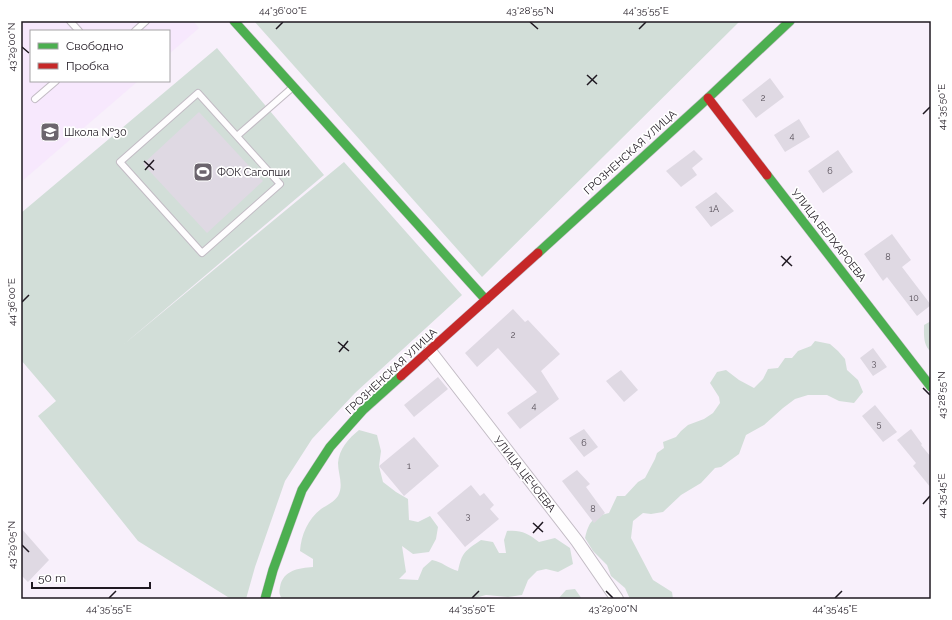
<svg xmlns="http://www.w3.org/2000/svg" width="952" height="620" font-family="Raleway,sans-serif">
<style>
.built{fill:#f7e8fd}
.green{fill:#d2ded8}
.building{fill:#dfd9e3}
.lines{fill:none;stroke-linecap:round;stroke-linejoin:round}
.lane-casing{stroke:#c2bbc4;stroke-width:8}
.street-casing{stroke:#c2bbc4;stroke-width:14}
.fast-casing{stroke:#c2bbc4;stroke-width:10}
.jam-casing{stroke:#c2bbc4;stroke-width:10}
.lane{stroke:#fefdfe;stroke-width:6}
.street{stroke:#fefdfe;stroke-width:12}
.fast{stroke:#4caf50;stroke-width:9}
.jam{stroke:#c62828;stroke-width:9}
.ticks{fill:none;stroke:#1f1821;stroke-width:1.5}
.labels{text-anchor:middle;stroke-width:3.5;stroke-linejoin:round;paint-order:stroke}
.number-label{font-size:9px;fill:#524b54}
.poi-label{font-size:11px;fill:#1f1821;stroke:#fff;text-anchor:start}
.street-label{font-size:11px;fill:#1f1821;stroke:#fff}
.neatline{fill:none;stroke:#1f1821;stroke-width:1.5}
.ticks-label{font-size:10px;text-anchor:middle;fill:#1f1821}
</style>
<rect width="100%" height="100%" fill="#f8f0fb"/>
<path class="built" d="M 21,21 L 193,21 L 199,28 L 169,54 L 169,31 L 31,31 L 31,81 L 138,81 L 21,182 Z"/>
<path class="green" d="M 254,21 L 740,21 L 482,277 Z
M 217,48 L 324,175 L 123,345 L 344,162 L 462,295 L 355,393 L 312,439 L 285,481 L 255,567 L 246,599 L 231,599 L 138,541 L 38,416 L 56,401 L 21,360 L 21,213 Z
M 931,321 L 931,352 C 923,345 924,335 924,325 Z
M 815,341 L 830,344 L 838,351 L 845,359 L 847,370 L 858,380 L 863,392 L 854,403 L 839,401 L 827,395 L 808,395 L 795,399 L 783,408 L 764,425 L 746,435 L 739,454 L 721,467 L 715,468 L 701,483 L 681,495 L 663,512 L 651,514 L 643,513 L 633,521 L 631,538 L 653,580 L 672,592 L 673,599 L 630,599 L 625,588 L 611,576 L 607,565 L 593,551 L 585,538 C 589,522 592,517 609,513 L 617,496 L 625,496 L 638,482 L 645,478 L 655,459 L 657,453 L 664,448 L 663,442 L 676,437 L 681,431 L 688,425 L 704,419 L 713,413 L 720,403 L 719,397 L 710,383 L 717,372 L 726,370 L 739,380 L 754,388 L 763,379 L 768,369 L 778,368 L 785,358 L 792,358 L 798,351 L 811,346 Z
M 359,430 L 377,435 L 381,451 L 379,466 L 383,482 L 396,492 L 408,499 L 409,520 L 418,522 L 430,516 L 438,527 L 436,539 L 429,552 L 413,554 L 402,546 L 406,572 L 399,579 L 418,580 L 423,568 L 432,560 C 443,562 447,568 458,571 C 462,552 465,551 481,540 L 493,542 L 499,553 L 506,553 L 504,540 L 507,531 C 522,530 527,533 539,542 L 555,538 L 570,548 L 573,564 L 558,572 L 546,569 L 537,571 L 528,580 L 522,595 L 508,597 L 486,595 L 471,599 L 282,599 C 279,594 279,592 280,587 C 283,570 299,568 313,567 L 313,559 L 300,551 C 301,535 308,519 321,509 C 327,505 334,502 338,496 C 344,485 338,474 338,463 C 339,449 349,438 359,430 Z
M 575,589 L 582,599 L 558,599 L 566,590 Z"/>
<path class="building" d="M 770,78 L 784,97 L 756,118 L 742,100 Z
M 199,112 L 263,181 L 207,233 L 143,164 Z
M 799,119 L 810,137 L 785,152 L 774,135 Z
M 694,150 L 703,159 L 692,168 L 697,175 L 681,187 L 666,171 Z
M 838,150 L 853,172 L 823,193 L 808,171 Z
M 716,192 L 734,211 L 711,227 L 695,207 Z
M 892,234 L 911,260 L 902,267 L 931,305 L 917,316 L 887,277 L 883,281 L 864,254 Z
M 513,309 L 525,322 L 528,320 L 560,354 L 541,371 L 559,399 L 520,429 L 507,413 L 537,392 L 498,348 L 477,367 L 465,353 Z
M 873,348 L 887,367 L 873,376 L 860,358 Z
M 621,370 L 638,390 L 624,402 L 606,381 Z
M 438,377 L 448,389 L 414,417 L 404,405 Z
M 875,405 L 897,432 L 883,442 L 862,416 Z
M 584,429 L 598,447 L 584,457 L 569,438 Z
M 911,429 L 922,444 L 921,445 L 931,457 L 931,488 L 913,466 L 916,463 L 897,440 Z
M 414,437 L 439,466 L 404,496 L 379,466 Z
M 577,470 L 590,484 L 586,487 L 605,513 L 594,523 L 562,481 Z
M 471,485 L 480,496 L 484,493 L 494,505 L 490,509 L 499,519 L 465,547 L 437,513 Z
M 21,528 L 49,560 L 28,582 L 21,575 Z"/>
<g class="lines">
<g class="lane-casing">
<path id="lane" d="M 70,21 L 79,31
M 135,31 L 146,21
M 198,93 L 280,184 L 202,253 L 120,162 Z
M 35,99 L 56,81
M 237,136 L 293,87"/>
</g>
<g class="street-casing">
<path id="street" d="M 430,351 L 577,541 L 617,599"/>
</g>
<g class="fast-casing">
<path id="fast" d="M 234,21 L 486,300
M 767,175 L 931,387
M 538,253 L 708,98 L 790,21
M 265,599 L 273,570 L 302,490 L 330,447 L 363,410 L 401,376"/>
</g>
<g class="jam-casing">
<path id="jam" d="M 708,98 L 767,175
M 401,376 L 538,253"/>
</g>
<use href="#lane" class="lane"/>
<use href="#street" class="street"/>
<use href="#fast" class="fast"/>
<use href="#jam" class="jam"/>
</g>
<path class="ticks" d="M 530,22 L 538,29M 276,29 L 283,22M 639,29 L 646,22M 22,47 L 29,53M 587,75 L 597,84M 587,85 L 597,75M 923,114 L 930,107M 144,161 L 154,170M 145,170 L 154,160M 781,256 L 792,266M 782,266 L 791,256M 22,302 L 29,295M 338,342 L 349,351M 339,352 L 348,341M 923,388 L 930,395M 923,504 L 930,496M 533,523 L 543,532M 533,533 L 543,522M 22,545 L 29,552M 606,591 L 613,598M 109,598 L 116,591M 472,598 L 479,591M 835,598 L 842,591"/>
<defs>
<g id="school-square" transform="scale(1)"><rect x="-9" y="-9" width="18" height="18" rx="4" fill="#6b646d" stroke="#fff"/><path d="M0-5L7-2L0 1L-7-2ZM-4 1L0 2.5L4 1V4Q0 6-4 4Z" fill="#fff"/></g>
<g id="stadium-square" transform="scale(1)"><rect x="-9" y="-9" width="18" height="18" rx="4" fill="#6b646d" stroke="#fff"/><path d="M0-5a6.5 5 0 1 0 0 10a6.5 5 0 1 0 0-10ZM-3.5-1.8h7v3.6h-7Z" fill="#fff"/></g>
</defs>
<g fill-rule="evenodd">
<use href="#school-square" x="50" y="132"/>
<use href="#stadium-square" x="203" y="172"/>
</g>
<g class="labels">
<g class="number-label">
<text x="763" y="101">2</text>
<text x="792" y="139">4</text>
<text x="830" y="174">6</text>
<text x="714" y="212">1А</text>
<text x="888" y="260">8</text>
<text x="914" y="301">10</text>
<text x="513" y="338">2</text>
<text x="874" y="366">3</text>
<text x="534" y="409">4</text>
<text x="879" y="427">5</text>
<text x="584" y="446">6</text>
<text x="409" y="469">1</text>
<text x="593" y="512">8</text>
<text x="468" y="519">3</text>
</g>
<g class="poi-label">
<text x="64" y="136">Школа №30</text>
<text x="217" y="176">ФОК Сагопши</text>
</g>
<g class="street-label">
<text transform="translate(630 152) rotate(-42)" y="4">ГРОЗНЕНСКАЯ УЛИЦА</text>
<text transform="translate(829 235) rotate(52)" y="4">УЛИЦА БЕЛХАРОЕВА</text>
<text transform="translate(391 371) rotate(-43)" y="4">ГРОЗНЕНСКАЯ УЛИЦА</text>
<text transform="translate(525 474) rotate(52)" y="4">УЛИЦА ЦЕЧОЕВА</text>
</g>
</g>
<rect width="952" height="620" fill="none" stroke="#ffffff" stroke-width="44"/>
<rect x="30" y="30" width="140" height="52" fill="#ffffff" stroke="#a5a3a6"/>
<rect x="38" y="43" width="20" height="6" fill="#4caf50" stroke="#a5a3a6"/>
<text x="66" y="50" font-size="12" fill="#1f1821">Свободно</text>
<rect x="38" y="63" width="20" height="6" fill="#c62828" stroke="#a5a3a6"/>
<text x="66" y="70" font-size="12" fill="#1f1821">Пробка</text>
<path d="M32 582v6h118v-6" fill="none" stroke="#1f1821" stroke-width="2"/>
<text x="38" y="582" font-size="12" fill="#1f1821" stroke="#ffffff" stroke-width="3" paint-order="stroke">50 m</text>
<rect x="22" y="22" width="908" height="576" class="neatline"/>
<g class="ticks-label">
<text x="283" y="14">44°36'00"E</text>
<text x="530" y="14">43°28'55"N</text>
<text x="646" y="14">44°35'55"E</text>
<text transform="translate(11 47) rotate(-90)" y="4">43°29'00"N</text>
<text transform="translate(941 107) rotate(-90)" y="4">44°35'50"E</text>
<text transform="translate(11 302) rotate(-90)" y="4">44°36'00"E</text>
<text transform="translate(941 395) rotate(-90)" y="4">43°28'55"N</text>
<text transform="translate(941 496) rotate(-90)" y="4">44°35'45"E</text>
<text transform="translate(11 545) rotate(-90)" y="4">43°29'05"N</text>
<text x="109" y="612">44°35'55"E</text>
<text x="472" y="612">44°35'50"E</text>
<text x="613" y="612">43°29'00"N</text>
<text x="835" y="612">44°35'45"E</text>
</g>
</svg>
